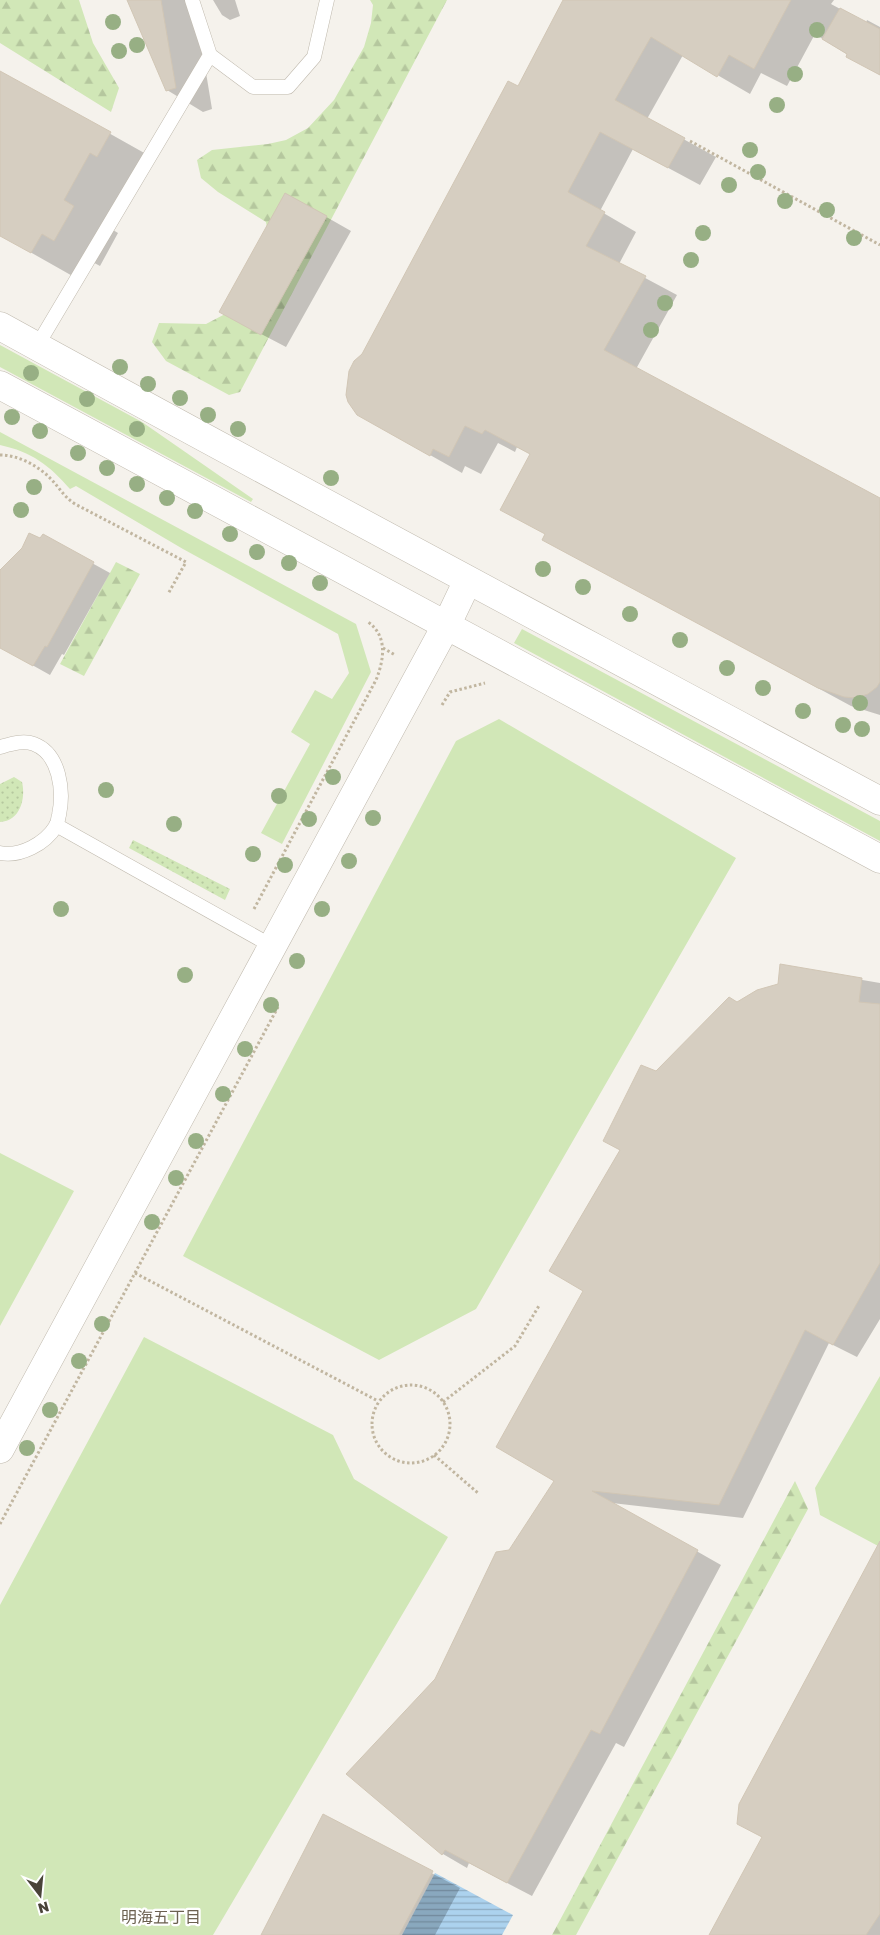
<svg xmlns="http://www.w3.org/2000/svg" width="880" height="1935" font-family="'Golos Text','Noto Sans JP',sans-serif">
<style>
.grass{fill:#d1e7b7}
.forest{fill:url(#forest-firs)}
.park{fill:url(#park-dots)}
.water{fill:url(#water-rules)}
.shadow{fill:#0003}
.building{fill:#d6cec1;stroke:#d1c6b5}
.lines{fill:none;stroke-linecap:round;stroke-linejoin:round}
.service-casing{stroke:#c0baae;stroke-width:15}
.tertiary-casing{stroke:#c0baae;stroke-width:29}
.path{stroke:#c1b6a0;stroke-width:3;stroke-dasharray:2.5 2.5;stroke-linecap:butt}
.service{stroke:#fff;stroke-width:14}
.tertiary{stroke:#fff;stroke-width:28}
.tree{fill:#97af84}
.labels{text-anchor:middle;stroke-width:4.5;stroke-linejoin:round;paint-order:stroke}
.neighbourhood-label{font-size:16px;fill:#6c6151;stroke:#fff}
</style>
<defs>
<pattern id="forest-firs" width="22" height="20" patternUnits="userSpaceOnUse" patternTransform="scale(1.25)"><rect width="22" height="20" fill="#d1e7b7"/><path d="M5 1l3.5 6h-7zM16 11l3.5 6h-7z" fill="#b5c79e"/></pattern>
<pattern id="park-dots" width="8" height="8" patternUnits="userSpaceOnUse" patternTransform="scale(1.25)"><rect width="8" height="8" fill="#d1e7b7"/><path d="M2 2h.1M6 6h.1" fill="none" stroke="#b5c79e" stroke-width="1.8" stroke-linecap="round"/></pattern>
<pattern id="water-rules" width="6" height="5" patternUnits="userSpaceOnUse" patternTransform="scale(1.25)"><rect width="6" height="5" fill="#acd2ee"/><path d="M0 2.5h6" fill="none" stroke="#8eacc2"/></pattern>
</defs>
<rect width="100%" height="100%" fill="#f5f2ec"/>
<path class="grass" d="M 0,345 L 142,422 L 253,499 L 251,502 L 0,367 Z
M 0,432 L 356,624 L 371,672 L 282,844 L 261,833 L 310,744 L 291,732 L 315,690 L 332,699 L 349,673 L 338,634 L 183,549 L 76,486 L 70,489 C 49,465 32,452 0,445 Z
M 522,629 L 880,821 L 880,841 L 514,643 Z
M 499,719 L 736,858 L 476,1309 L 379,1360 L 183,1256 L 456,741 Z
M 0,1153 L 74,1191 L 0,1326 Z
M 144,1337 L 333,1435 L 354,1479 L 448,1537 L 213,1935 L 0,1935 L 0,1605 Z
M 880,1376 L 880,1547 L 820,1515 L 815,1488 Z"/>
<path class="forest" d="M 0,0 L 79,0 L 93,43 L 119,88 L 111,112 L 0,43 Z
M 370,0 L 447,0 L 240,392 L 229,395 L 166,361 L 152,342 L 159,323 L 206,324 L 229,312 L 269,241 L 266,222 L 218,192 L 201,178 L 197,160 L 212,150 L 268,144 L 286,140 L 308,128 L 334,100 L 364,47 L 371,23 L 373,5 Z
M 116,562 L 140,574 L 84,676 L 60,664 Z
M 795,1481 L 808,1509 L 576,1935 L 552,1935 Z"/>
<path class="park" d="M 14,777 L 22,782 C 26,799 20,821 0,822 L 0,784 Z
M 133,840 L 230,889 L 225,900 L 129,848 Z"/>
<path class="water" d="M 435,1873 L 513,1915 L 502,1935 L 402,1935 Z"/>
<path class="shadow" d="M 131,0 L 194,0 L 212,109 L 203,112 L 167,90 Z
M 213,0 L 235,0 L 240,16 L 230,20 L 222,15 Z
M 564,0 L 834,0 L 831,4 L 866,23 L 867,20 L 880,27 L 880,75 L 815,34 L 787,86 L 761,73 L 750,94 L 683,55 L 647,119 L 716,157 L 700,185 L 633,149 L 600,211 L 636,232 L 619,264 L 677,295 L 636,369 L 880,500 L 880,715 L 851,706 L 543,539 L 546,534 L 531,454 L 517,447 L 515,452 L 498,443 L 481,474 L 465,466 L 462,473 L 391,433 L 363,355 L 518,88 Z
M 0,72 L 155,159 L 108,227 L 118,233 L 100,266 L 87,259 L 76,278 L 0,235 Z
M 286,194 L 351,231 L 286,347 L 244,325 Z
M 43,536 L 110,573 L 64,655 L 62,654 L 50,675 L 0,647 L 0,572 L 40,540 Z
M 781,966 L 880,983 L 880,1319 L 857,1357 L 829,1343 L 743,1518 L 612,1503 L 721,1565 L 624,1747 L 616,1743 L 532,1896 L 469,1863 L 467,1868 L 443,1854 L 348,1774 L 436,1679 L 510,1551 L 556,1480 L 585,1291 L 622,1150 L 656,1073 L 737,1003 L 779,985 Z
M 880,1583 L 880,1935 L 710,1935 L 763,1837 Z
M 323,1816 L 460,1888 L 435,1935 L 262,1935 Z"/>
<path class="building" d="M 127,0 L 161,0 L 176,88 L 166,91 Z
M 563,0 L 791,0 L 754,69 L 729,55 L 717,77 L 651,37 L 615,100 L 685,138 L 668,168 L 600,132 L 568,192 L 605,212 L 586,246 L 646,276 L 604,350 L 880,498 L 880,682 L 877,687 L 868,694 L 856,698 L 844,697 L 818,688 L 542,540 L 545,534 L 500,510 L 530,454 L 485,430 L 482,434 L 465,426 L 449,457 L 433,449 L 430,456 L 357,415 L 348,402 L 346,395 L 349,371 L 354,361 L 362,354 L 508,81 L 518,86 Z
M 840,8 L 880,29 L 880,75 L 846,57 L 847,54 L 822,39 Z
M 0,71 L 111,132 L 97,157 L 90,153 L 64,200 L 74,206 L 54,241 L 42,234 L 31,253 L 0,236 Z
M 285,193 L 327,216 L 261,335 L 219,312 Z
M 29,533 L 40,538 L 43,534 L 94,562 L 47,647 L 45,646 L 33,666 L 0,648 L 0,570 L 22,548 Z
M 780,964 L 862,978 L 859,1002 L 880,1004 L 880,1263 L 833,1345 L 805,1330 L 719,1505 L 592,1491 L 698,1550 L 600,1734 L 591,1730 L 507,1883 L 445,1850 L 442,1855 L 346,1774 L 435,1679 L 496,1552 L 509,1550 L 554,1481 L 496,1447 L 583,1291 L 549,1271 L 620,1150 L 603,1141 L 641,1065 L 656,1071 L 729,997 L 737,1002 L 757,990 L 778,984 Z
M 880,1541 L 880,1914 L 866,1935 L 709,1935 L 762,1837 L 737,1824 L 739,1804 Z
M 323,1814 L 433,1871 L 399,1935 L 261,1935 Z"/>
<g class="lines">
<g class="service-casing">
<path id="service" d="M 192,0 L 210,55 L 253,87 L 288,87 L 314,57 L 327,0
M 37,346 L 210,55
M 0,747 C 11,744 23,740 34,744 C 60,754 64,791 59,815 C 58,818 58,823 56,826 C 45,844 20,857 0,853
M 56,825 L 272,946"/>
</g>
<g class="tertiary-casing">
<path id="tertiary" d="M 0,326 C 292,487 587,643 880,801
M 0,385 L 880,859
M 0,1449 L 447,624 L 468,580"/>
</g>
<path class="path" d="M 690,141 L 880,245
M 0,455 C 18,455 37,465 50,478 C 59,487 64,497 75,504 L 186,562 L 168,594
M 383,648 L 395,655
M 442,705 L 450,692 L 485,683
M 254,909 L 376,680 C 384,660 388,636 368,622
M 135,1273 L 378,1401
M372 1424a39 39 0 1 1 78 0a39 39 0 1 1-78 0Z
M 443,1402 L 515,1346 L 540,1304
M 434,1455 L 478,1493
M 0,1524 L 278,1007"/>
<use href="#service" class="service"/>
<use href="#tertiary" class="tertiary"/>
</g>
<g class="tree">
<circle cx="113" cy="22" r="8"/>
<circle cx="817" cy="30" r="8"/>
<circle cx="137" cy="45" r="8"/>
<circle cx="119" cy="51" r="8"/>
<circle cx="795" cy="74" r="8"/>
<circle cx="777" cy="105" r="8"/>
<circle cx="750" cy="150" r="8"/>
<circle cx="758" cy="172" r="8"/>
<circle cx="729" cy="185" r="8"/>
<circle cx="785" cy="201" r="8"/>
<circle cx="827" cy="210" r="8"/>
<circle cx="703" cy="233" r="8"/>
<circle cx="854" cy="238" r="8"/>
<circle cx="691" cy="260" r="8"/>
<circle cx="665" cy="303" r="8"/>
<circle cx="651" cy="330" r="8"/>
<circle cx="120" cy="367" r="8"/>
<circle cx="31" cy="373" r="8"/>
<circle cx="148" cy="384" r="8"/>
<circle cx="180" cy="398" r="8"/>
<circle cx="87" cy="399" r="8"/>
<circle cx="208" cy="415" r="8"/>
<circle cx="12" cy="417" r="8"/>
<circle cx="137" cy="429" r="8"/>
<circle cx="238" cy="429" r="8"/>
<circle cx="40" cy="431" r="8"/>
<circle cx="78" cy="453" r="8"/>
<circle cx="107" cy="468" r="8"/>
<circle cx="331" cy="478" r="8"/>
<circle cx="137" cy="484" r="8"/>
<circle cx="34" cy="487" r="8"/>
<circle cx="167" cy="498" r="8"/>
<circle cx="21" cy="510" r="8"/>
<circle cx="195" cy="511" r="8"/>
<circle cx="230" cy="534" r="8"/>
<circle cx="257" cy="552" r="8"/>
<circle cx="289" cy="563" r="8"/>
<circle cx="543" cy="569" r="8"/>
<circle cx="320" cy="583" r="8"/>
<circle cx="583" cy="587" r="8"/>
<circle cx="630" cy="614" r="8"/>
<circle cx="680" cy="640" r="8"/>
<circle cx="727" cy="668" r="8"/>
<circle cx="763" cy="688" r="8"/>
<circle cx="860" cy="703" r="8"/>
<circle cx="803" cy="711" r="8"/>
<circle cx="843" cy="725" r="8"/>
<circle cx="862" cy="729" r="8"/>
<circle cx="333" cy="777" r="8"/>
<circle cx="106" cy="790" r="8"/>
<circle cx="279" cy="796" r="8"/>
<circle cx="373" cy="818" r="8"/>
<circle cx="309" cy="819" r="8"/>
<circle cx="174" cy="824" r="8"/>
<circle cx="253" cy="854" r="8"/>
<circle cx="349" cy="861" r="8"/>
<circle cx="285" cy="865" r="8"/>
<circle cx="61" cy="909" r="8"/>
<circle cx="322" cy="909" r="8"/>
<circle cx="297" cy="961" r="8"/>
<circle cx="185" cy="975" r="8"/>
<circle cx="271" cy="1005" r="8"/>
<circle cx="245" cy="1049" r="8"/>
<circle cx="223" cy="1094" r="8"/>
<circle cx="196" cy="1141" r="8"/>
<circle cx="176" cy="1178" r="8"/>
<circle cx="152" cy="1222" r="8"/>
<circle cx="102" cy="1324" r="8"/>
<circle cx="79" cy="1361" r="8"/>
<circle cx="50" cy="1410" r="8"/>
<circle cx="27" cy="1448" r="8"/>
</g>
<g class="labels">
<g class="neighbourhood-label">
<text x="161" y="1923">明海五丁目</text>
</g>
</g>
<g transform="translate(40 1895) rotate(164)" stroke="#ffffff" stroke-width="4" paint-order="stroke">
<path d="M0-4L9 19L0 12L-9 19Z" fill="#494339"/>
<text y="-8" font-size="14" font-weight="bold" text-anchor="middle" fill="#494339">N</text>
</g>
</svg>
